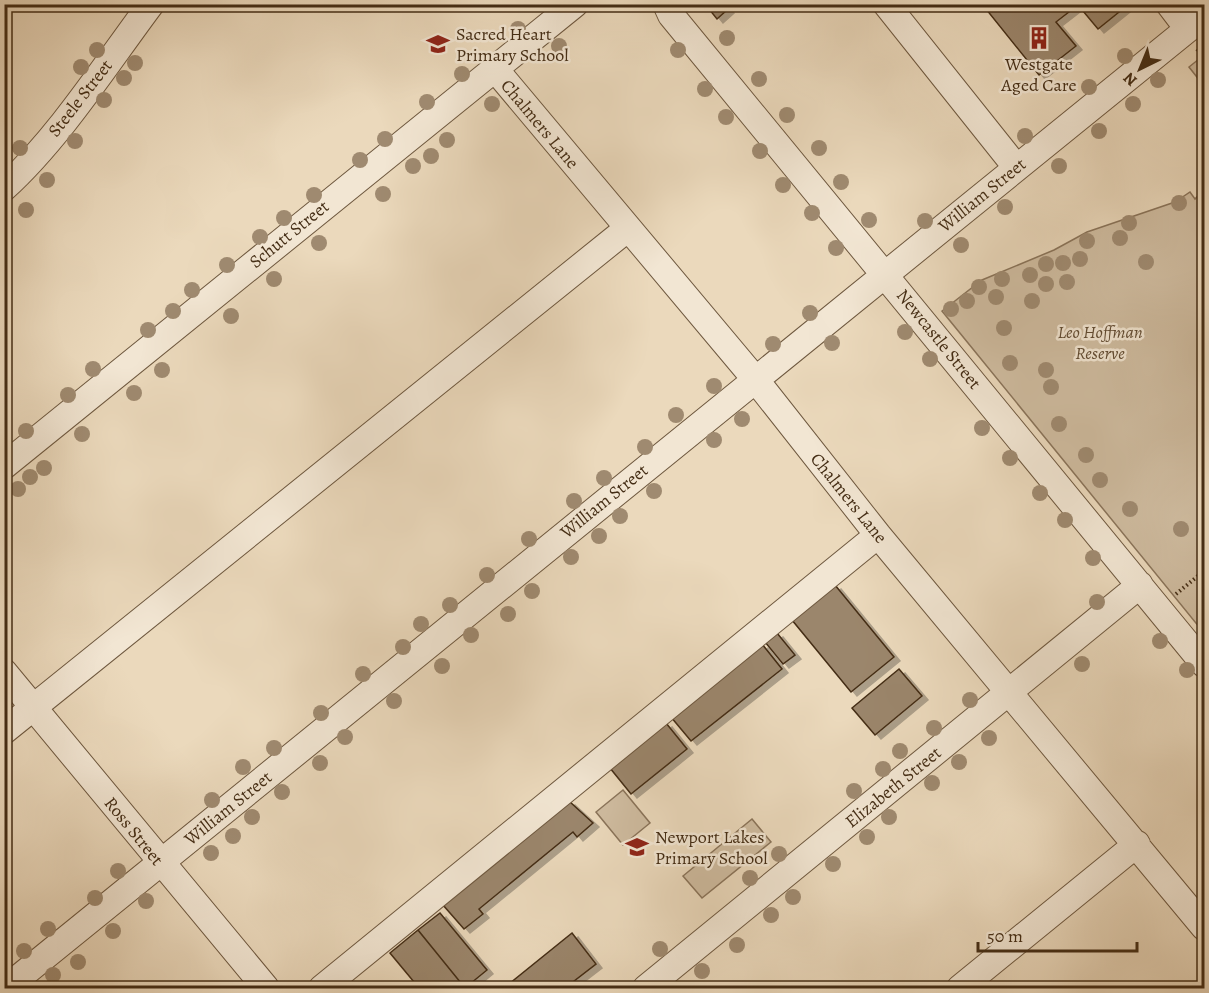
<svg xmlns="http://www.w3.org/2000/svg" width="1209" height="993" font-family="Alegreya,serif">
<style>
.green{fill:#cfbca0;stroke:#8a745a;stroke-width:1.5}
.building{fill:#9b866c;stroke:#442d15;stroke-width:1.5;filter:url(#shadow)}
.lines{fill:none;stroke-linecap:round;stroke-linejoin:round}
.minor-casing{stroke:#6e583f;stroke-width:28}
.path{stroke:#442d15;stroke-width:4;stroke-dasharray:1.5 3;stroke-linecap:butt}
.minor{stroke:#f2e6d3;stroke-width:26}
.tree{fill:#9f8a70}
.labels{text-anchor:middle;stroke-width:5;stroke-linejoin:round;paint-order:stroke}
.poi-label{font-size:18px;fill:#442d15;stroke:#f2e6d3;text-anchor:start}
.street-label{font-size:18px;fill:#442d15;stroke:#f2e6d3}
.park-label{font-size:18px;font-style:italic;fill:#604a31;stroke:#f2e6d3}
</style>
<defs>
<filter id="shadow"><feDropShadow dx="6" dy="4" stdDeviation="0" flood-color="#0004"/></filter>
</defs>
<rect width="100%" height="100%" fill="#ebd9bc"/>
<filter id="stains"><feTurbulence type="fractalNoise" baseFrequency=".00333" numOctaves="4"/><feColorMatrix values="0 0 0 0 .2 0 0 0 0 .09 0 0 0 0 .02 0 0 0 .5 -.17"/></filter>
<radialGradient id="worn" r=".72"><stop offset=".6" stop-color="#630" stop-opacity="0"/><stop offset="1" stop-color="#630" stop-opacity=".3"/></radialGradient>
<path class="green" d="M 1204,55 L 1204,86 L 1189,67 Z
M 1204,189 L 1204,633 L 942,311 L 982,280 L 1054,250 L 1087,232 L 1175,202 L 1190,192 L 1195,199 Z
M 623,790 L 650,823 L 623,845 L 596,812 Z
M 752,819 L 771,842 L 702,898 L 683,876 Z"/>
<path class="building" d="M 705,4 L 725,4 L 728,9 L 717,19 Z
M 982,4 L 1129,4 L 1098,29 L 1078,5 L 1056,22 L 1076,46 L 1039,75 Z
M 835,585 L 894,657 L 851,692 L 792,620 Z
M 777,633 L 795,655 L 783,664 L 765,642 Z
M 762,644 L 782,669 L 691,741 L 671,717 Z
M 899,669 L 922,696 L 875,735 L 852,708 Z
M 666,723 L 687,749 L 631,794 L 610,768 Z
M 569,801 L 593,823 L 577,837 L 573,832 L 479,909 L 483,914 L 464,929 L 443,905 Z
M 440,913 L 487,970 L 465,988 L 418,930 Z
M 418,930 L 465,988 L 466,988 L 419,988 L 390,953 Z
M 572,933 L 596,964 L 565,988 L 504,988 Z"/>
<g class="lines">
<g class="minor-casing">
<path id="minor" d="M 666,4 L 671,15 L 1204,664
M 886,4 L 1016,167
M 1169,4 L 1188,29
M 495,69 L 755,379 L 878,535 L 1204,927
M 4,188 C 59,138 106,64 151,4
M 4,466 L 575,4
M 4,672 L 266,988
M 4,731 L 627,229
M 6,988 L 1204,16
M 322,988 L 878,535
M 646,988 L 1140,585
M 960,988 L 1137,844"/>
</g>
<path class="path" d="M 1197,49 L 1204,57
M 1176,594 L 1204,571"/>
<use href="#minor" class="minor"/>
</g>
<g class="tree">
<circle cx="518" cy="29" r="8"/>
<circle cx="727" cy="38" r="8"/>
<circle cx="559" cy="46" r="8"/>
<circle cx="97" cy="50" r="8"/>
<circle cx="678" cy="50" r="8"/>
<circle cx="1125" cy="56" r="8"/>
<circle cx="135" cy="63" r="8"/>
<circle cx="81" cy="67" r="8"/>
<circle cx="462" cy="74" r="8"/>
<circle cx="124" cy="78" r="8"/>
<circle cx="759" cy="79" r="8"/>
<circle cx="1158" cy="80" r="8"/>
<circle cx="1089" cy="87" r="8"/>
<circle cx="705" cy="89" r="8"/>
<circle cx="104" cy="100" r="8"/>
<circle cx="427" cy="102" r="8"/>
<circle cx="492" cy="104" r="8"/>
<circle cx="1133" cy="104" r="8"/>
<circle cx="787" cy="115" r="8"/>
<circle cx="726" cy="117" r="8"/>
<circle cx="1099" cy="131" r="8"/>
<circle cx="1025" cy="136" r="8"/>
<circle cx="385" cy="139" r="8"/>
<circle cx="447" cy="140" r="8"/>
<circle cx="75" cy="141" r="8"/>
<circle cx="20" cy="148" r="8"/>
<circle cx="819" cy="148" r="8"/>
<circle cx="760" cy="151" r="8"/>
<circle cx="431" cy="156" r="8"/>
<circle cx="360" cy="160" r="8"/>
<circle cx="413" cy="166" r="8"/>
<circle cx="1059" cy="166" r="8"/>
<circle cx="47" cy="180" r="8"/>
<circle cx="841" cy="182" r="8"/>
<circle cx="783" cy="185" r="8"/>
<circle cx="383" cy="194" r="8"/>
<circle cx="314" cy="195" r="8"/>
<circle cx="1179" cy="203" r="8"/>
<circle cx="1005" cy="207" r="8"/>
<circle cx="26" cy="210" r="8"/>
<circle cx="812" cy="213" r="8"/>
<circle cx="284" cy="218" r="8"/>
<circle cx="869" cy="220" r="8"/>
<circle cx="925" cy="221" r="8"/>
<circle cx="1129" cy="223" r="8"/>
<circle cx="260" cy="237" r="8"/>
<circle cx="1120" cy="238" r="8"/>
<circle cx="1087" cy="241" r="8"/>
<circle cx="319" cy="243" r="8"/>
<circle cx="961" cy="245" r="8"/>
<circle cx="836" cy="248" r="8"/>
<circle cx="1080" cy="259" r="8"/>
<circle cx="1146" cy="262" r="8"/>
<circle cx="1063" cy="263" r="8"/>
<circle cx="1046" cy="264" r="8"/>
<circle cx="227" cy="265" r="8"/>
<circle cx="1030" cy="275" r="8"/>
<circle cx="274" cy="279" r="8"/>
<circle cx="1002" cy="279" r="8"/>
<circle cx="1067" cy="282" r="8"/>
<circle cx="1046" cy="284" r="8"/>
<circle cx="979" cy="287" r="8"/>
<circle cx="192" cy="290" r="8"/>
<circle cx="996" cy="297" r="8"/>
<circle cx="967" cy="301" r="8"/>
<circle cx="1032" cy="301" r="8"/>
<circle cx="951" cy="309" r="8"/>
<circle cx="173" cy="311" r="8"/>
<circle cx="810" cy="313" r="8"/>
<circle cx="231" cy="316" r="8"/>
<circle cx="1004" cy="328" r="8"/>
<circle cx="148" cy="330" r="8"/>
<circle cx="905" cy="332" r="8"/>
<circle cx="832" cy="343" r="8"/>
<circle cx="773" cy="344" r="8"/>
<circle cx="930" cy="359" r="8"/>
<circle cx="1010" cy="363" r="8"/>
<circle cx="93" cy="369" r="8"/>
<circle cx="162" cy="370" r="8"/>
<circle cx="1046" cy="370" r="8"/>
<circle cx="714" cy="386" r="8"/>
<circle cx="1051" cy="387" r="8"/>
<circle cx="134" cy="393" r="8"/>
<circle cx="68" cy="395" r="8"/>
<circle cx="676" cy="415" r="8"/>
<circle cx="742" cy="419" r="8"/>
<circle cx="1059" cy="424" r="8"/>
<circle cx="982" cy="428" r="8"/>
<circle cx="26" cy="431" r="8"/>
<circle cx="82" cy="434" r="8"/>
<circle cx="714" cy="440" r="8"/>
<circle cx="645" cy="447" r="8"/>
<circle cx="1086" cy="455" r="8"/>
<circle cx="1010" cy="458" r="8"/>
<circle cx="44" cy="468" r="8"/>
<circle cx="30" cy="477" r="8"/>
<circle cx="604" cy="478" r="8"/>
<circle cx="1100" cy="480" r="8"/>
<circle cx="18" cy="489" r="8"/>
<circle cx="654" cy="491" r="8"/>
<circle cx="1040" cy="493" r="8"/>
<circle cx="574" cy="501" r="8"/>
<circle cx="1130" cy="509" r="8"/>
<circle cx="620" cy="516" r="8"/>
<circle cx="1065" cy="520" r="8"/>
<circle cx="1181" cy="529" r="8"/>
<circle cx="599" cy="536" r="8"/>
<circle cx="529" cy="539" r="8"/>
<circle cx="571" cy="557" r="8"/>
<circle cx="1093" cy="558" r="8"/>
<circle cx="487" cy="575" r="8"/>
<circle cx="532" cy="591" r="8"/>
<circle cx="1097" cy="602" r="8"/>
<circle cx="450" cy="605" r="8"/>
<circle cx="508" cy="614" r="8"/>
<circle cx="421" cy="624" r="8"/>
<circle cx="471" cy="635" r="8"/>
<circle cx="1160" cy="641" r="8"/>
<circle cx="403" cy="647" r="8"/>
<circle cx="1082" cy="664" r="8"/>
<circle cx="442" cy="666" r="8"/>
<circle cx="1187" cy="670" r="8"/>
<circle cx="363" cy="674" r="8"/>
<circle cx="970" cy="700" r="8"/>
<circle cx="394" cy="701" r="8"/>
<circle cx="321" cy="713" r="8"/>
<circle cx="934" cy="728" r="8"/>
<circle cx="345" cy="737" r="8"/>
<circle cx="989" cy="738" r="8"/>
<circle cx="274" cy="748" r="8"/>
<circle cx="900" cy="751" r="8"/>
<circle cx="959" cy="762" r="8"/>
<circle cx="320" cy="763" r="8"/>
<circle cx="243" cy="767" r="8"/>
<circle cx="883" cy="769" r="8"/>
<circle cx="932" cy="783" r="8"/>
<circle cx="854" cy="791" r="8"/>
<circle cx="282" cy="792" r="8"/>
<circle cx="212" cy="800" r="8"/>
<circle cx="252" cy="817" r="8"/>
<circle cx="889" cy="817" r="8"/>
<circle cx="233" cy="836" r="8"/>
<circle cx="867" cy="837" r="8"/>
<circle cx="211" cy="853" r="8"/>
<circle cx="779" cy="854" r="8"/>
<circle cx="833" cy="864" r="8"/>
<circle cx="118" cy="871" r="8"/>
<circle cx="750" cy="878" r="8"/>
<circle cx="793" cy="897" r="8"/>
<circle cx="95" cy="898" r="8"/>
<circle cx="146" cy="901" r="8"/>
<circle cx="771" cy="915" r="8"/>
<circle cx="48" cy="929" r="8"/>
<circle cx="113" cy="931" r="8"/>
<circle cx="737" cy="945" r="8"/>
<circle cx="660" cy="949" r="8"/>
<circle cx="24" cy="951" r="8"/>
<circle cx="78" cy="962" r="8"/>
<circle cx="702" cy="971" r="8"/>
<circle cx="53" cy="975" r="8"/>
</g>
<defs>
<g id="building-bare" transform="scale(1.8)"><path d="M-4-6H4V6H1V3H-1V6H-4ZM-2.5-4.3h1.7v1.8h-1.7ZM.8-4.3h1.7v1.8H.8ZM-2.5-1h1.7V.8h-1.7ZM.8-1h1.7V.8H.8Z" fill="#8f2418" stroke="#f2e6d3" stroke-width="2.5" paint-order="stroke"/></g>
<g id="school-bare" transform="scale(1.8)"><path d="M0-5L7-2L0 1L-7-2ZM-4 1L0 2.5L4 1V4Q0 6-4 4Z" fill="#8f2418" stroke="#f2e6d3" stroke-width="2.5" paint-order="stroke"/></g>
</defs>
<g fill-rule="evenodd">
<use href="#building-bare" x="1039" y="38"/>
<use href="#school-bare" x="438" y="44"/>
<use href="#school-bare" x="637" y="847"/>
</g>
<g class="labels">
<g class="poi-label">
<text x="456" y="40">Sacred Heart<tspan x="456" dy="21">Primary School</tspan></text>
<text x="1039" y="70" text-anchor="middle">Westgate<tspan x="1039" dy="21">Aged Care</tspan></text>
<text x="655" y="843">Newport Lakes<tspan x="655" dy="21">Primary School</tspan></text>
</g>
<g class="street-label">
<text transform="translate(80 98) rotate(-52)" y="6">Steele Street</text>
<text transform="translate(540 124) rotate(50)" y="6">Chalmers Lane</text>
<text transform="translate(982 195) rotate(-39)" y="6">William Street</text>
<text transform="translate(289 234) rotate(-39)" y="6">Schutt Street</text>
<text transform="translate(939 339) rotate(51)" y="6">Newcastle Street</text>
<text transform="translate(849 498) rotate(51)" y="6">Chalmers Lane</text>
<text transform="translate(604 501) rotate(-39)" y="6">William Street</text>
<text transform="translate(893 787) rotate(-39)" y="6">Elizabeth Street</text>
<text transform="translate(228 808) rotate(-39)" y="6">William Street</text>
<text transform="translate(134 831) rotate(51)" y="6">Ross Street</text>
</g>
<g class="park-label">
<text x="1100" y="338">Leo Hoffman<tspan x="1100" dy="21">Reserve</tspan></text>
</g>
</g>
<rect width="1209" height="993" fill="none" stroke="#ebd9bc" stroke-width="24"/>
<rect x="6" y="6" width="1197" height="981" fill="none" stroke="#442d15" stroke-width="3"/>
<rect x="12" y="12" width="1185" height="969" fill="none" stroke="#442d15" stroke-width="1.5"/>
<g transform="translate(1140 69) rotate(223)" stroke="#f2e6d3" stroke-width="4.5" paint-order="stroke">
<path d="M0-4.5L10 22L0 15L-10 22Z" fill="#442d15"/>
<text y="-9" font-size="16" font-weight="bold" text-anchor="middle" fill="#442d15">N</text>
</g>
<path d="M978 942v9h159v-9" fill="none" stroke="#442d15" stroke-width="3"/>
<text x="987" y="942" font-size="18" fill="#442d15" stroke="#f2e6d3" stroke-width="4.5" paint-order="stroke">50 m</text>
<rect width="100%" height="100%" filter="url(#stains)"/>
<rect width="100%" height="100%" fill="url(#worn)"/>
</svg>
